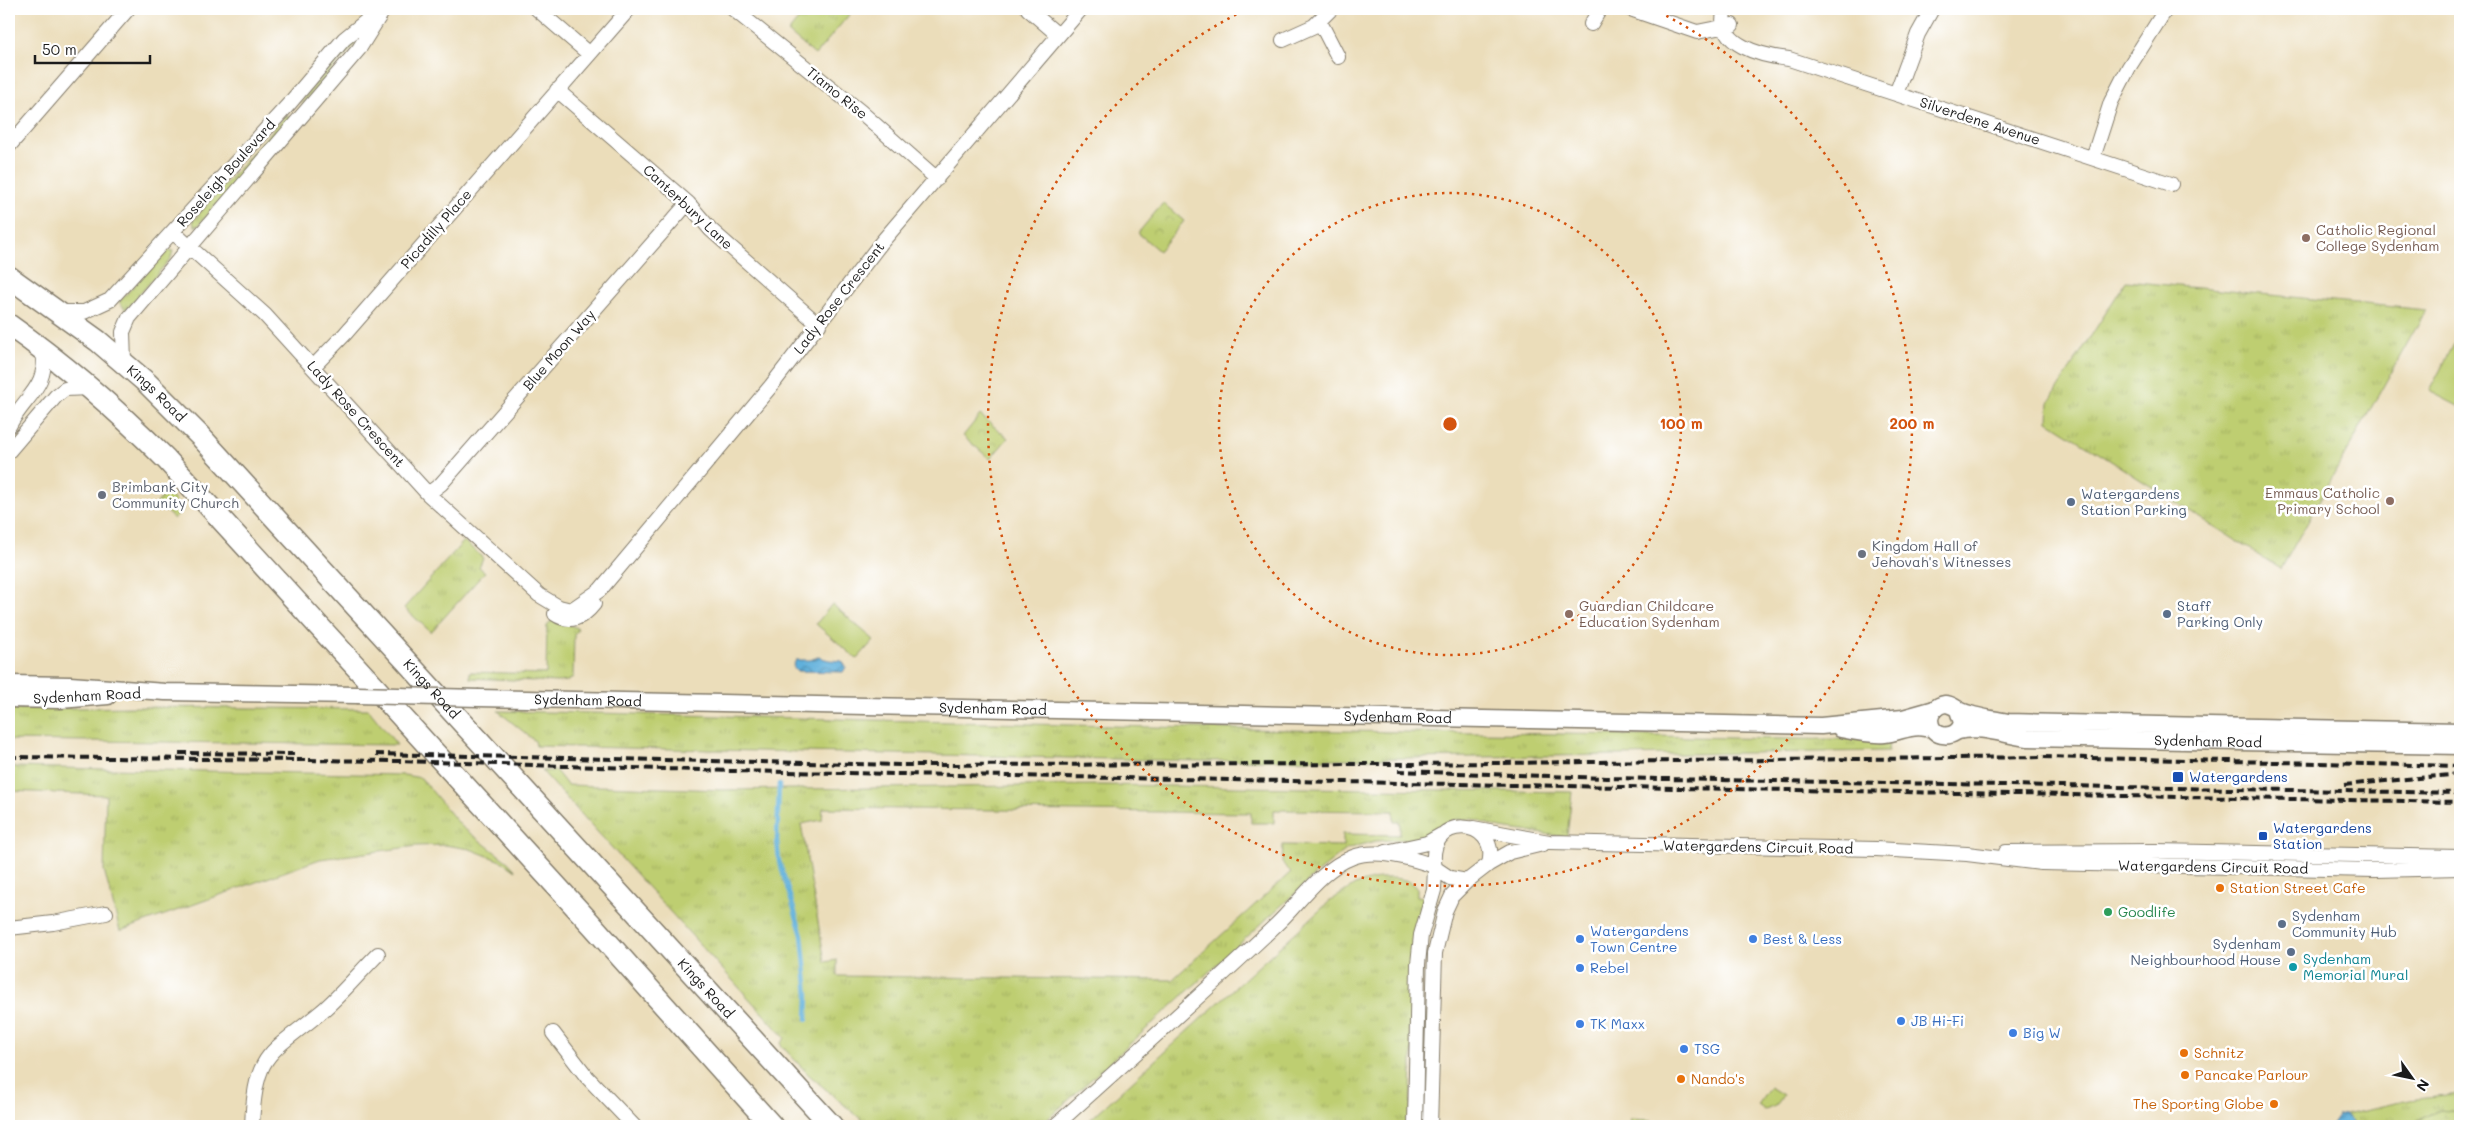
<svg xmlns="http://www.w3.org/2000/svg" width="2469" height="1135" font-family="Mali,sans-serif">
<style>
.grass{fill:url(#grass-tufts);stroke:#6d7546;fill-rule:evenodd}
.wetland{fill:url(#wetland-marsh);stroke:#6d7546}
.park{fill:url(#park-crowns);stroke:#6d7546}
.garden{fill:#bece71;stroke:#6d7546}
.water{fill:url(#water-waves);stroke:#3e667c}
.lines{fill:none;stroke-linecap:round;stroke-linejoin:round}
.stream{stroke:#60b0db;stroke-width:4.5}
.minor-casing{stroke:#847c6b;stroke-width:16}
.tertiary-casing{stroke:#847c6b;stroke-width:19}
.primary-casing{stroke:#847c6b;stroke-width:24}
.minor{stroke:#fff;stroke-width:14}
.tertiary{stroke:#fff;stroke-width:16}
.primary{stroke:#fff;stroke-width:21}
.rail{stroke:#1c1c1c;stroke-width:4;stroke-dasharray:8 4;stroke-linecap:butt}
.tertiary-bridge-casing{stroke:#847c6b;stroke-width:19;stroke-linecap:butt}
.tertiary-bridge{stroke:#fff;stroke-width:16}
.ring{fill:none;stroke:#d4530e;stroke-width:2.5;stroke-dasharray:2.5 5}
.education-dot{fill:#8d6e63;stroke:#fff;stroke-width:2}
.worship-dot{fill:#6b7280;stroke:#fff;stroke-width:2}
.service-dot{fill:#5c6f8a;stroke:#fff;stroke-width:2}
.transit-dot{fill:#1a4fb4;stroke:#fff;stroke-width:2}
.food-dot{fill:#e8710a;stroke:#fff;stroke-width:2}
.leisure-dot{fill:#2e9e5b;stroke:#fff;stroke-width:2}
.shop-dot{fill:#3f7fe0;stroke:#fff;stroke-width:2}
.culture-dot{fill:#0f9aa8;stroke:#fff;stroke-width:2}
.labels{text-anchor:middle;stroke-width:5;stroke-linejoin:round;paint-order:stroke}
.street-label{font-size:14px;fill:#1c1c1c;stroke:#fff}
.education-label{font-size:14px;fill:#785e54;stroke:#fff;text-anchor:start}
.worship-label{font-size:14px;fill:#5b616d;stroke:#fff;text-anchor:start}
.service-label{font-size:14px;fill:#4e5e75;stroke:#fff;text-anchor:start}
.transit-label{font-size:14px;fill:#164399;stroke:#fff;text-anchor:start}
.food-label{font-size:14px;fill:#c56008;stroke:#fff;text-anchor:start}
.leisure-label{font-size:14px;fill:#27864d;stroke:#fff;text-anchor:start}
.shop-label{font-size:14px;fill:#366cbe;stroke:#fff;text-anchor:start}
.culture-label{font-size:14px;fill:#0d838f;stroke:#fff;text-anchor:start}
.centre{fill:#d4530e;stroke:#fff;stroke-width:2.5}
.ring-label{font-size:15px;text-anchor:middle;font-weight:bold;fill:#d4530e;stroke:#fff;stroke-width:5;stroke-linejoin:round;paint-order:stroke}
</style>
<defs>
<pattern id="grass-tufts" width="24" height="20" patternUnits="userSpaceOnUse" patternTransform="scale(1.25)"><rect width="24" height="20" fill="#bece71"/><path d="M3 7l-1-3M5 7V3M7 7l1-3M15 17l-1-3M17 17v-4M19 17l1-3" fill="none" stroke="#a3b061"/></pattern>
<pattern id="wetland-marsh" width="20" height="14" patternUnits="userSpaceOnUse" patternTransform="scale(1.25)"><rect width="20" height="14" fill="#bece71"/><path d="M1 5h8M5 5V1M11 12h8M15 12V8" fill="none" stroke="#a3b061"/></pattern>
<pattern id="park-crowns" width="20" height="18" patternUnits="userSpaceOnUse" patternTransform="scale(1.25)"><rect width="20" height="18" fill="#bece71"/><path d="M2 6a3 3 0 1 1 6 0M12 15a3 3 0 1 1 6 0" fill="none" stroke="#a3b061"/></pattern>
<pattern id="water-waves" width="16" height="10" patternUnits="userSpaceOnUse" patternTransform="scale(1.25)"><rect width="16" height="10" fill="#60b0db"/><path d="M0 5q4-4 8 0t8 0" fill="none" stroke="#4e8eb1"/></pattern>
</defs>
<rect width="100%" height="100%" fill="#fff"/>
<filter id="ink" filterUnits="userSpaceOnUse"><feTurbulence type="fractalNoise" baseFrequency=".02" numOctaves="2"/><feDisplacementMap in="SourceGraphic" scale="10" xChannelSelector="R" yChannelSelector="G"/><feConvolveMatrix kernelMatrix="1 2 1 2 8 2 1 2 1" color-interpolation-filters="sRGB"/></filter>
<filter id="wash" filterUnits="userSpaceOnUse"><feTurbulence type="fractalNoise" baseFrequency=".0096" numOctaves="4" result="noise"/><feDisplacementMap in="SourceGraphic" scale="20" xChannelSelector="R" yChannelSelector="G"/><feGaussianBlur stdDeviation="1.12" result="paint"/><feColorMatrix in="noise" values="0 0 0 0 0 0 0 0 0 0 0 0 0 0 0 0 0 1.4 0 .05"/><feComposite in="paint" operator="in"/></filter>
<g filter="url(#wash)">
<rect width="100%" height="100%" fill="#ebddba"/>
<path class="grass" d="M 807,9 L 854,9 L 815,55 L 788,32 Z
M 361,34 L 357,42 L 303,103 L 300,103 L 353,38 Z
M 285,116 L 290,117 L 288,121 L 198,226 L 194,226 L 193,221 Z
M 167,250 L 173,251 L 171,258 L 126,310 L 119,302 Z
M 2126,281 L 2426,310 L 2281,569 L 2048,421 L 2049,402 Z
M 464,541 L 483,558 L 479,567 L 485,572 L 431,632 L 404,608 Z
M 552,620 C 561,626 570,623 578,629 L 574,635 L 573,677 L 568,681 L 557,682 L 470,678 L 470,672 L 546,674 L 547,626 Z
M 135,707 L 368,709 L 397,745 L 9,740 L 9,709 Z
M 498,711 C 852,718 1206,731 1560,734 C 1670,735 1780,742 1889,738 L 1888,751 L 1203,761 L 536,746 L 535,741 Z
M 9,767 L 404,775 L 421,778 L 462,827 L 508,862 L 516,871 L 503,862 L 470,849 L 445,845 L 417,846 L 320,859 L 120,931 L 104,870 L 106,795 L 9,791 Z
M 542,771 L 556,771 L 567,785 L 722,790 L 1101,785 L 1572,792 L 1567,837 L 1501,828 L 1472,819 L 1453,820 L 1426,835 L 1414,839 L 1375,841 L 1347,849 L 1316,874 L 1040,1126 L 869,1126 L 809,1075 L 780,1044 L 785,1038 ZM 823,808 L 1251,813 L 1251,823 L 1274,823 L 1274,810 L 1394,811 L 1394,822 L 1400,822 L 1400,835 L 1343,834 L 1343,846 L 1283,845 L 1282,863 L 1291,872 L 1172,980 L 837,976 L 837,960 L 825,962 L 801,824 L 822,820 Z
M 1379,878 C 1391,878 1410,877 1417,888 L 1417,896 L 1424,897 L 1416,932 L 1410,1126 L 1083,1126 L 1330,901 L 1355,885 Z
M 2460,1090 L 2460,1111 L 2439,1109 L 2407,1126 L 2355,1126 L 2346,1114 L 2408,1100 L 2446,1096 Z"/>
<path class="wetland" d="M 2439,1109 L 2460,1111 L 2460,1126 L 2407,1126 Z"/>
<path class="park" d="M 1163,203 L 1184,221 L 1159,251 L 1138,233 Z
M 980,415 L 1008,438 L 990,459 L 963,436 Z
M 167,492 L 183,509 L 174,519 L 157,503 Z"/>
<path class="garden" d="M 2460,333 L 2460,407 L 2429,391 Z
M 832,604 L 874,640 L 857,659 L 816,624 Z
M 1770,1087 L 1783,1095 L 1776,1106 L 1765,1110 L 1758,1105 Z
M 1630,1119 L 1651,1120 L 1646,1126 L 1632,1126 Z"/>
<path class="water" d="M 818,657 L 829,660 L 842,661 L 846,667 L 843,672 L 797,671 L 793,666 L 796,660 L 810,660 Z
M 2346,1114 L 2355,1126 L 2331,1126 L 2338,1116 Z"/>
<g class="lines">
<path class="stream" d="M 779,784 L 777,840 L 779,861 L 802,935 L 808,995 L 807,1019"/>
</g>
</g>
<g filter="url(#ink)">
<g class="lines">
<g class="minor-casing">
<path id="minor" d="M 537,9 L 589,54
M 733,9 L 861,112 L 937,179
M 1028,9 L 1058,35
M 1630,9 L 1697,32 L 1732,25
M 1725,9 C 1713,45 1763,56 1789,59 L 2171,184
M 1320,22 L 1338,57
M 1591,24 L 1600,9
M 1283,40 L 1314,26 L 1331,9
M 557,90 L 688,203 L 711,230 L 819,325
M 1896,94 L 1918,34 L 1932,9
M 9,146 L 128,9
M 2093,158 L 2111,102 L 2129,67 L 2166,9
M 173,232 L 265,315 L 428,494 L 539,595 L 559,607 L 571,610 L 600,590 L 771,386 L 881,243 L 1081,9
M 59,312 L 84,312 L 110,300 L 289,104 L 344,39 L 381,9
M 124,363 L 123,332 L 129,318 L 359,49 L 384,9
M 313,367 L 345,334 L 629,9
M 9,426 C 25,395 49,388 43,349
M 9,451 L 56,396 L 65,389 L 90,388
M 428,494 L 441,484 L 688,203
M 555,614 C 570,624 583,618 594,604
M 1473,828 L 1549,842 L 1876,849 L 1967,854 L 2041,863 L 2375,870 L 2460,868
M 1386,852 L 1427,843 L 1441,835
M 2006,852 L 2156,851 L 2460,857
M 1489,864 C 1501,817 1424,812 1435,868 L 1450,878 L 1467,881 L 1489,864 L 1510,852 L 1543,844
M 9,928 L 53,923 L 106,913
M 553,1033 L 587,1077 L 634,1126
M 252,1126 C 255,1052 269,1055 321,1012 C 342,994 359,973 378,954
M 1055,1126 C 1129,1059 1204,993 1277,924 C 1300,902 1321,869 1353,857 C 1377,848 1411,858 1434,866
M 1415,1126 L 1418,964 L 1421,935 L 1434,890 L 1435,868
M 1430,1126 L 1435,953 L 1445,911 L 1452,896 L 1467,881"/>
</g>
<g class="tertiary-casing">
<g id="tertiary">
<path d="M 9,684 L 70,685 L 165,692 L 357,695"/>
<path id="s1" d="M 479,698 L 1821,726 L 1903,718 L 1935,709"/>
<path d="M 9,699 L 60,700 L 108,696"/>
<path d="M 1958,710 L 1962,723 C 1957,740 1931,740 1930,720 C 1930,712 1937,705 1945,704 C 1951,704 1954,707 1959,710 C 1973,717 1993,719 2008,722 L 2460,731"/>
<path d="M 1841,729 C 1855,732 1870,735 1885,734 C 1899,733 1911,724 1925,728"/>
<path id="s2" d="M 1958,731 C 1982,725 2003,735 2027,738 L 2460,746"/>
</g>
</g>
<g class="primary-casing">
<g id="primary">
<path id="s3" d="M 9,277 L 98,341 L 147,383 L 200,436 L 832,1126"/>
<path d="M 9,325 C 66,365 117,410 166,459 L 593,926 L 772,1126"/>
</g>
</g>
<use href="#minor" class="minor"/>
<use href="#tertiary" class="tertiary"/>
<use href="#primary" class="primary"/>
<path class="rail" d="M 179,753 L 294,754
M 376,754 L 899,765 L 1407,764 L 2044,757 L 2460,766
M 9,757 L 399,761 L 731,771 L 2460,802
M 1398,771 L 1606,778 L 2460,793
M 2344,785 L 2460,774"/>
<g class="tertiary-bridge-casing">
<path id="tertiary-bridge" d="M 357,695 L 479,698"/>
</g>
<use href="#tertiary-bridge" class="tertiary-bridge"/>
</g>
</g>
<g class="ring">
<circle cx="1450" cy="424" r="231"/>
<path d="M1653 9A462 462 0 1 1 1247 9"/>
</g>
<g class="education-dot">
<circle cx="2306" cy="238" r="5"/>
<circle cx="2390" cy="501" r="5"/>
<circle cx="1569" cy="614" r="5"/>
</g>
<g class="worship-dot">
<circle cx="102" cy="495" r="5"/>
<circle cx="1862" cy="554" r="5"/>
</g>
<g class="service-dot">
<circle cx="2071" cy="502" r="5"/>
<circle cx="2167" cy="614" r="5"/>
<circle cx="2282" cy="924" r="5"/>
<circle cx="2291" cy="952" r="5"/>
</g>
<g class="transit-dot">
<rect x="2172" y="771" width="12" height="12" rx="2.5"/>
<rect x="2258" y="831" width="10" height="10" rx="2.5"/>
</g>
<g class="food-dot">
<circle cx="2220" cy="888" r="5"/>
<circle cx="2184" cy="1053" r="5"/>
<circle cx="2185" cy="1075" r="5"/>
<circle cx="1681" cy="1079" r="5"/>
<circle cx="2274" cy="1104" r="5"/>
</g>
<circle class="leisure-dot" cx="2108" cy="912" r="5"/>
<g class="shop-dot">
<circle cx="1580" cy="939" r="5"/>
<circle cx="1753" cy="939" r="5"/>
<circle cx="1580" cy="968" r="5"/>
<circle cx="1901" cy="1021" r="5"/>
<circle cx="1580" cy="1024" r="5"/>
<circle cx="2013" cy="1033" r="5"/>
<circle cx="1684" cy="1049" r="5"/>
</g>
<circle class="culture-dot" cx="2293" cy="967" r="5"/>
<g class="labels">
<g class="street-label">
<text transform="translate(837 93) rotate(39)" y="5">Tiamo Rise</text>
<text transform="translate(1980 121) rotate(18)" y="5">Silverdene Avenue</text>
<text transform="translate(226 173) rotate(-48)" y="5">Roseleigh Boulevard</text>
<text transform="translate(688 207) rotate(43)" y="5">Canterbury Lane</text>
<text transform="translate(436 229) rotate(-49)" y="5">Picadilly Place</text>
<text transform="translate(839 298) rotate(-52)" y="5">Lady Rose Crescent</text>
<text transform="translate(559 350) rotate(-49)" y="5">Blue Moon Way</text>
<text dy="5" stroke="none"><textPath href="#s3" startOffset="188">Kings Road</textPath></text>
<text transform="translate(356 414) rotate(48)" y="5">Lady Rose Crescent</text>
<text dy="5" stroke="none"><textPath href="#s3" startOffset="592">Kings Road</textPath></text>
<text transform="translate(87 696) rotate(-3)" y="5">Sydenham Road</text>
<text dy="5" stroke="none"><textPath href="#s1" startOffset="109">Sydenham Road</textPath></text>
<text dy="5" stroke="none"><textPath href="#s1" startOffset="514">Sydenham Road</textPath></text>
<text dy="5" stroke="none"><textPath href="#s1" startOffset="919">Sydenham Road</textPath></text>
<text dy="5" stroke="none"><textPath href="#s2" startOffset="251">Sydenham Road</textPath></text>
<text transform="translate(1758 847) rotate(1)" y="5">Watergardens Circuit Road</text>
<text transform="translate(2213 867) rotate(1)" y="5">Watergardens Circuit Road</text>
<text dy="5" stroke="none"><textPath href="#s3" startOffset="998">Kings Road</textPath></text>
</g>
<g class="education-label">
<text x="2316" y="235">Catholic Regional<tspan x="2316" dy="16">College Sydenham</tspan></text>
<text x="2380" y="498" text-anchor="end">Emmaus Catholic<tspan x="2380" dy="16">Primary School</tspan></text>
<text x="1579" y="611">Guardian Childcare<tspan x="1579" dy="16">Education Sydenham</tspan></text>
</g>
<g class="worship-label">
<text x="112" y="492">Brimbank City<tspan x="112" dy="16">Community Church</tspan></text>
<text x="1872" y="551">Kingdom Hall of<tspan x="1872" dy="16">Jehovah's Witnesses</tspan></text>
</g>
<g class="service-label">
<text x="2081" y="499">Watergardens<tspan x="2081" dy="16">Station Parking</tspan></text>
<text x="2177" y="611">Staff<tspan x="2177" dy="16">Parking Only</tspan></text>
<text x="2292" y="921">Sydenham<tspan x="2292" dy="16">Community Hub</tspan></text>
<text x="2281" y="949" text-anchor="end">Sydenham<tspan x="2281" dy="16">Neighbourhood House</tspan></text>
</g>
<g class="transit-label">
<text x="2189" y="782">Watergardens</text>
<text x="2273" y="833">Watergardens<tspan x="2273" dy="16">Station</tspan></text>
</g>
<g class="food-label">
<text x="2230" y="893">Station Street Cafe</text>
<text x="2194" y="1058">Schnitz</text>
<text x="2195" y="1080">Pancake Parlour</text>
<text x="1691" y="1084">Nando's</text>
<text x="2264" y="1109" text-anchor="end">The Sporting Globe</text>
</g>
<g class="leisure-label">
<text x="2118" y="917">Goodlife</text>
</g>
<g class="shop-label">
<text x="1590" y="936">Watergardens<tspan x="1590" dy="16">Town Centre</tspan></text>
<text x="1763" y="944">Best &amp; Less</text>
<text x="1590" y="973">Rebel</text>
<text x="1911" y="1026">JB Hi-Fi</text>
<text x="1590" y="1029">TK Maxx</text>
<text x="2023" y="1038">Big W</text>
<text x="1694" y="1054">TSG</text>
</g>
<g class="culture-label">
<text x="2303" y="964">Sydenham<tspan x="2303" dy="16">Memorial Mural</tspan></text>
</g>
</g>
<circle cx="1450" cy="424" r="8" class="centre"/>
<g class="ring-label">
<text x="1681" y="429">100 m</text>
<text x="1912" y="429">200 m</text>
</g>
<rect width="2469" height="1135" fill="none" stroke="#fff" stroke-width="30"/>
<g transform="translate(2412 1078) rotate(123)" stroke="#ffffff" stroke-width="4" paint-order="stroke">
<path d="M0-4L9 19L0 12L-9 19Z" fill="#1c1c1c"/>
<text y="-8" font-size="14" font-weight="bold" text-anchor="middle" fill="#1c1c1c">N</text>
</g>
<path d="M35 55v8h115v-8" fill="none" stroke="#1c1c1c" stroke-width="2.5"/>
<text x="42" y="55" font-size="15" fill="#1c1c1c" stroke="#ffffff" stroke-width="4" paint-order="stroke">50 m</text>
</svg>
